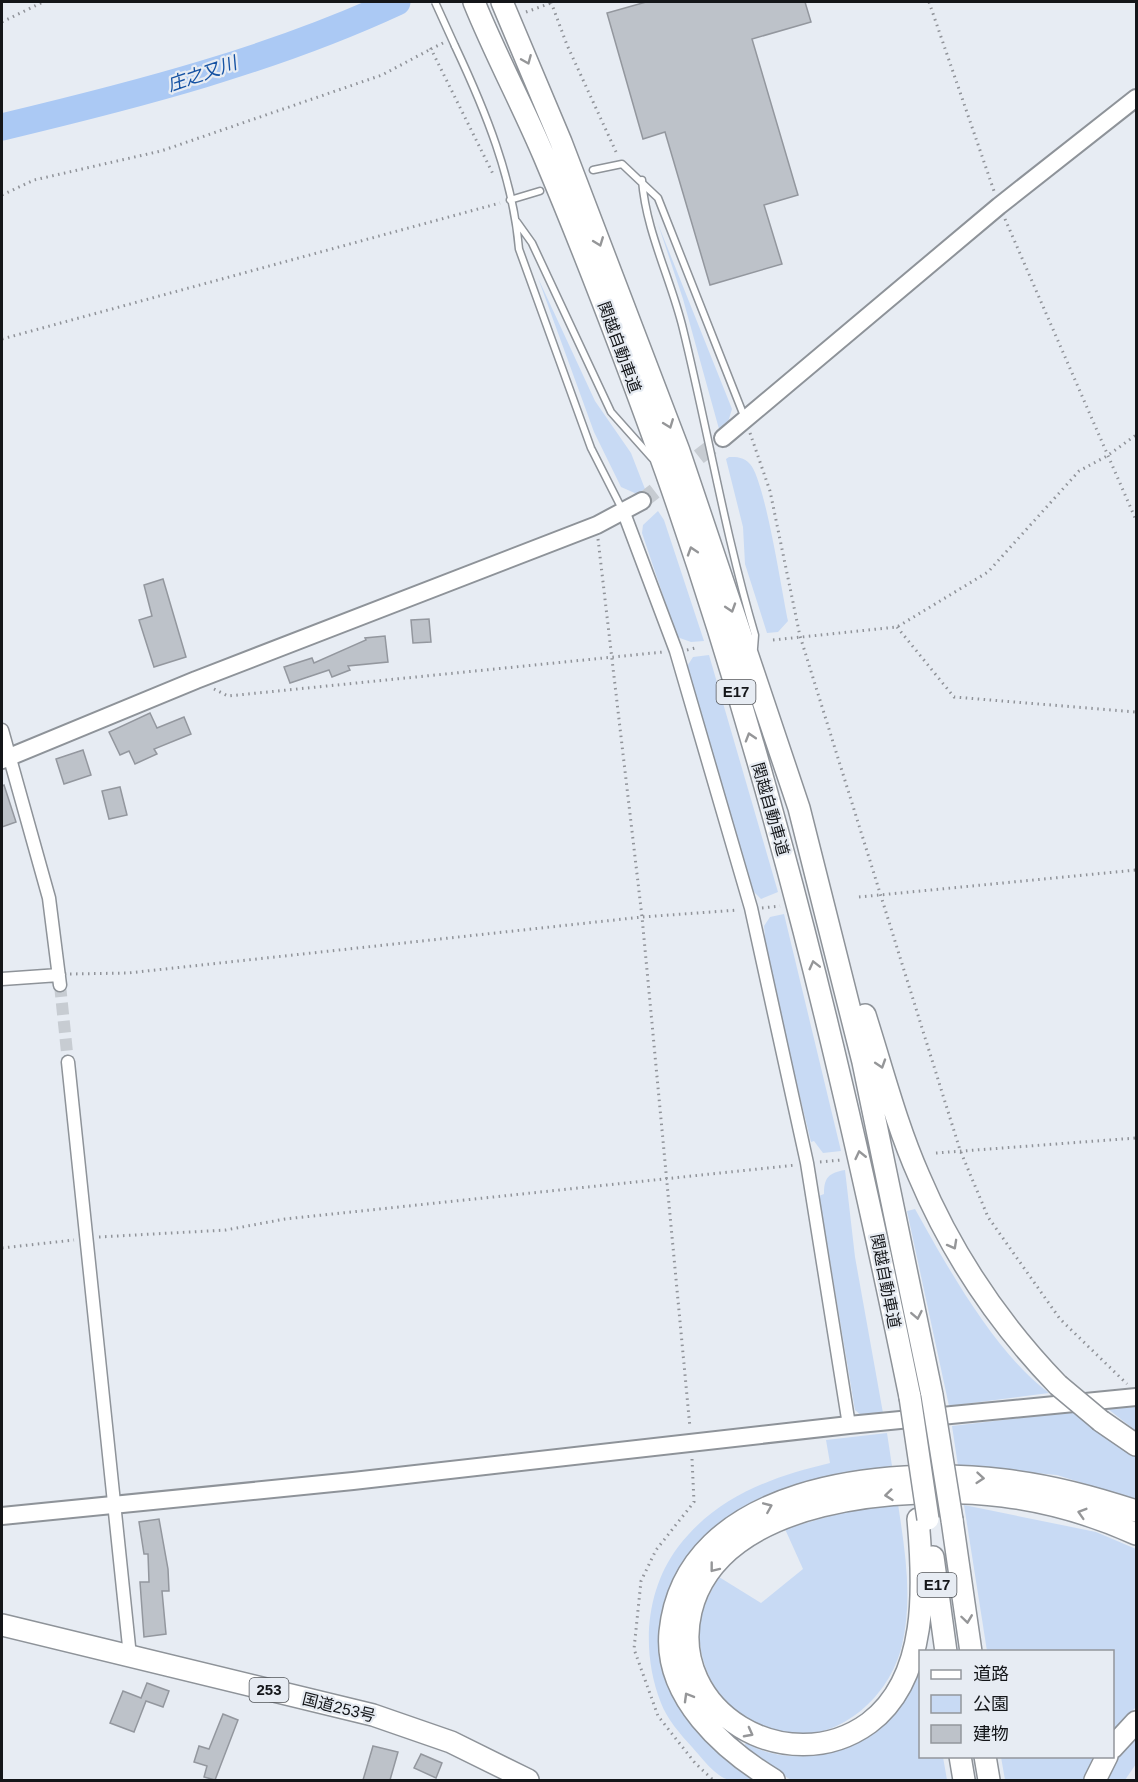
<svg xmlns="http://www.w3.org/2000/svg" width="1138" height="1782" font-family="Arial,'Noto Sans JP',sans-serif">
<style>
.green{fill:#c8daf4}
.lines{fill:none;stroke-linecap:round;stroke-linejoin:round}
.river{stroke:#abc9f4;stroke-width:27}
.building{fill:#bdc2c9;stroke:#93979e;stroke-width:1.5}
.street-tunnel{stroke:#c7ccd2;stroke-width:12;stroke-dasharray:12 6;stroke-linecap:butt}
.secondary-tunnel{stroke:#c7ccd2;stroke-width:16;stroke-dasharray:16 8;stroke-linecap:butt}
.lane-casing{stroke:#8e9399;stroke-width:9}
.street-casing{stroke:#8e9399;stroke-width:15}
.secondary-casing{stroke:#8e9399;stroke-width:20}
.highway-casing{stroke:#8e9399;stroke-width:24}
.path{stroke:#909399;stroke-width:3;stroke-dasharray:1.5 4.5;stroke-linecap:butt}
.lane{stroke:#fff;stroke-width:6}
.street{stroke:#fff;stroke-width:12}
.secondary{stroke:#fff;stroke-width:16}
.highway{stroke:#fff;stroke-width:21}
.lane-bridge-casing{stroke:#8e9399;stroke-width:9;stroke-linecap:butt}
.highway-bridge-casing{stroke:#8e9399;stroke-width:24;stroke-linecap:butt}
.lane-bridge{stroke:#fff;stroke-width:6}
.highway-bridge{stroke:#fff;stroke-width:21}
.oneway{stroke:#959698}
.labels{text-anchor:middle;stroke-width:4.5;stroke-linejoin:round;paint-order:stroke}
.shield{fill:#e7ecf3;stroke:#53565a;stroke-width:1.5}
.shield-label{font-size:15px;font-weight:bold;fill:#141619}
.street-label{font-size:16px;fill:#141619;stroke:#e7ecf3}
.water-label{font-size:18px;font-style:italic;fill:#1552a3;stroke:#e7ecf3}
</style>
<rect width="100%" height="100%" fill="#e7ecf3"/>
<path class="green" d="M 658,224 L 732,409 L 728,422 L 719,429 L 683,299 Z
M 538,278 L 595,401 L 631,453 L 645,489 L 637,494 L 621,487 L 594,432 Z
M 729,457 C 737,457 744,457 750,464 C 765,480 782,593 788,621 L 778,632 L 767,633 L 745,564 L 743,527 L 726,459 Z
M 658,511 L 664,520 L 704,641 L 691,642 L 677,637 L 642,533 L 643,525 Z
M 709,655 L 778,892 L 761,899 L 753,891 L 751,884 L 748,884 L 686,668 L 693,657 Z
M 784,914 L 841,1151 L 823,1153 L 814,1141 L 811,1142 L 761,937 L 765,935 L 764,926 L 770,917 Z
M 845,1170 L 855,1257 L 883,1413 L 862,1416 L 855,1410 L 819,1196 L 824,1194 C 824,1178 828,1173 845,1170 Z
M 915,1209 C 948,1268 995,1353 1049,1393 L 949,1406 L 907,1211 Z
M 1136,1407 L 1136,1431 L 1108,1409 Z
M 1073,1412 L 1136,1457 L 1136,1500 L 1057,1475 L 958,1466 L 952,1426 Z
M 887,1433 L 892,1466 C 845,1474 795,1480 752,1502 C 701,1528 659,1579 662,1639 C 662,1649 667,1660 669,1670 C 672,1681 674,1695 679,1704 C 699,1737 726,1758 757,1780 C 749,1780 736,1782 729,1780 C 715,1776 702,1758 692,1747 C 680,1734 667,1719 661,1703 C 641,1652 645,1591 678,1547 C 716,1497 771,1477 830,1463 L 826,1440 Z
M 898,1504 C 905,1551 913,1598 902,1645 C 881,1731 774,1773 718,1692 C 705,1673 697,1647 700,1623 C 702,1607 711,1591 719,1577 L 761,1603 L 803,1569 L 785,1529 L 848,1511 Z
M 964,1505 L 1096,1532 L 1136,1549 L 1136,1707 L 1113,1730 L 1112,1652 L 987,1651 Z
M 920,1657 L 920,1756 L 943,1757 L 947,1780 L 791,1780 L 742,1749 L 746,1743 C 783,1765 840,1759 872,1731 C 885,1720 910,1674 920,1657 Z
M 1136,1734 L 1136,1764 L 1125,1780 L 1106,1780 L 1111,1767 Z
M 1001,1757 L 1095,1757 L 1084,1780 L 1005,1780 Z"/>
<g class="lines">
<path class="river" d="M 2,127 C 136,95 272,60 397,2"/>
</g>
<path class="building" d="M 646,2 L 805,2 L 811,22 L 752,39 L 798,195 L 764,205 L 782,264 L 710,285 L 665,132 L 643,139 L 607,13 Z
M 163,579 L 186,657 L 154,667 L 139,620 L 152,616 L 144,585 Z
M 429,619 L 431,642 L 413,643 L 411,620 Z
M 385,636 L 388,662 L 348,666 L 350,670 L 332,677 L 329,670 L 290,683 L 284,667 L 312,658 L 314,663 L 366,640 L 365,638 Z
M 150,713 L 157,728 L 184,717 L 191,734 L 154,749 L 157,754 L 135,764 L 129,751 L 120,755 L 109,732 Z
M 83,750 L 91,775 L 64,784 L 56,759 Z
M 4,785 L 16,822 L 2,827 L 2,786 Z
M 120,787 L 127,815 L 109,819 L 102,791 Z
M 159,1519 L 168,1569 L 169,1591 L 162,1591 L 166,1634 L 144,1637 L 140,1582 L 149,1582 L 148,1554 L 144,1554 L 139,1522 Z
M 147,1683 L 169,1691 L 163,1707 L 146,1701 L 134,1732 L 110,1723 L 123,1691 L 141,1698 Z
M 223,1714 L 238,1720 L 215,1780 L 204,1777 L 207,1766 L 194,1762 L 199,1746 L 209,1749 Z
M 373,1746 L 398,1752 L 390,1780 L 363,1780 Z
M 421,1754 L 442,1763 L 436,1778 L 414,1768 Z"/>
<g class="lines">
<path class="street-tunnel" d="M 60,985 L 68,1062"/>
<path class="secondary-tunnel" d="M 642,501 L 723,438"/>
<g class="lane-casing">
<path id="lane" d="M 455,46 C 485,110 513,178 519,249 L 591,448 L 622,509
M 593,170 L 622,164 L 658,198 L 744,416
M 642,180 C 646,232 671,279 683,329 C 708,431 725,534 755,635 L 754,648
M 510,200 L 540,191
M 517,222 L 532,243 L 611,412 L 652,458"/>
</g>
<g class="street-casing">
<path id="street" d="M 624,513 L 676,651 L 751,908 L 807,1163 L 849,1425
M 2,730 L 49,898 L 60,985
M 2,979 L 59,975
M 68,1062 L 130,1656"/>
</g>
<g class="secondary-casing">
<path id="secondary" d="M 723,438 L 999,206 L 1136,98
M 2,760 L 196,680 L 597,525 L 642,501
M 2,1516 L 353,1481 L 849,1425 L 1136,1397"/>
</g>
<g class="highway-casing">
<path id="highway" d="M 474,2 C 495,54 522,104 544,156 C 588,260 628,366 666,472 C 772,773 846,1084 910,1397
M 502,2 L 561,142 L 679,451 L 799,808 L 863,1062 L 932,1395
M 865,1015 C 882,1068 896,1124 919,1176 C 952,1254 999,1324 1058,1385
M 1101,1421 L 1136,1445
M 918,1519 C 924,1585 929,1678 869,1723 C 788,1782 667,1712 691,1611 C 719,1495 909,1485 1003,1496 C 1049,1502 1094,1515 1136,1534
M 952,1520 L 971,1652
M 933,1557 L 946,1652
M 2,1625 L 373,1715 L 451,1742 L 528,1780
M 1112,1748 L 1136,1722
M 960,1756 L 964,1780
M 985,1756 L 989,1780
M 774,1780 C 724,1750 664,1697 670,1632 C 685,1484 888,1466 1004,1480 C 1049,1485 1094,1497 1136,1511
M 1095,1780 L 1107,1756"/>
</g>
<path class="path" d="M 551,2 L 567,45 L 617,154
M 929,2 L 994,191
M 526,12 L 554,2
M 2,22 L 43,2
M 443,43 L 431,49 L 494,176
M 2,195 L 34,180 L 161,151 L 382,75 L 431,49
M 1005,219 L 1136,520
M 2,339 L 500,203
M 750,433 L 770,491 L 800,636 L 960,1150 L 988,1217 L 1060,1319 L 1127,1384
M 598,539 L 642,917 L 690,1428
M 897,627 L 954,697 L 1136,712
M 773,640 L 897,627 L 988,572 L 1079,471 L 1107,456 L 1136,435
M 687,650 L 695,648
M 214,689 L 228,696 L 663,652
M 859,897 L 1136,870
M 762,908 L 780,906
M 70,974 L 128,973 L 642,917 L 738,910
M 936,1153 L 1136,1138
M 820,1162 L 841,1160
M 99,1237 L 226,1230 L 285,1219 L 796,1165
M 2,1248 L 74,1240
M 692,1459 L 694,1502 L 656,1550 L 641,1581 L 634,1649 L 658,1716 L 695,1763 L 713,1780"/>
<use href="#lane" class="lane"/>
<use href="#street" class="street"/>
<use href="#secondary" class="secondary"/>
<use href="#highway" class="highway"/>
<g class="lane-bridge-casing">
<path id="lane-bridge" d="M 435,2 L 455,46"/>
</g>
<g class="highway-bridge-casing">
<path id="highway-bridge" d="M 1058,1385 L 1101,1421
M 932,1395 L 952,1520
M 910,1397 L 928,1519"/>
</g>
<use href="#lane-bridge" class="lane-bridge"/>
<use href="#highway-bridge" class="highway-bridge"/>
</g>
<defs><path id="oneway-chevron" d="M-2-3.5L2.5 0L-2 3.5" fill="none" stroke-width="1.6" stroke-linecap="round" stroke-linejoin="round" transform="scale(1.5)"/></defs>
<g class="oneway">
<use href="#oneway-chevron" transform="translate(527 60) rotate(67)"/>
<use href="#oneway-chevron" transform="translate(599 242) rotate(69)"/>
<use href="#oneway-chevron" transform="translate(669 424) rotate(69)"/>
<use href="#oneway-chevron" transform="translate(692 551) rotate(-108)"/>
<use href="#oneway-chevron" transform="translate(731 608) rotate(72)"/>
<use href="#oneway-chevron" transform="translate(750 737) rotate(-107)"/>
<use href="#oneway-chevron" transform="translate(814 965) rotate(-104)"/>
<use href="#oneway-chevron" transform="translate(881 1064) rotate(72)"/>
<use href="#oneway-chevron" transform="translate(860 1155) rotate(-103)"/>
<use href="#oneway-chevron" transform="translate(953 1245) rotate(61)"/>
<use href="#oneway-chevron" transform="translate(917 1315) rotate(79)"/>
<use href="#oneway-chevron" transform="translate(980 1478) rotate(5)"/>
<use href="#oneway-chevron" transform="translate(889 1495) rotate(174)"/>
<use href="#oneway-chevron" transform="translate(768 1507) rotate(-23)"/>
<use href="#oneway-chevron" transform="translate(1082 1513) rotate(-163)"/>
<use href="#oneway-chevron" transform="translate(714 1568) rotate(128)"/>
<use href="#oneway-chevron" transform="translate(967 1619) rotate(82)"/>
<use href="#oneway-chevron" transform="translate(688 1697) rotate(-120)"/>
<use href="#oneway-chevron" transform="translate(749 1733) rotate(28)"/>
</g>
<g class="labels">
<g class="shield">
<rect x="716.5" y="680" width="39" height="24" rx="4.5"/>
<rect x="917.5" y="1573" width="39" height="24" rx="4.5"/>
<rect x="249.5" y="1678" width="39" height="24" rx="4.5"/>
</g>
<g class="shield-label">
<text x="736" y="697">E17</text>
<text x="937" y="1590">E17</text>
<text x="269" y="1695">253</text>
</g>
<g class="street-label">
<text transform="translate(620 347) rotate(70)" y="6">関越自動車道</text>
<text transform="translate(771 809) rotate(74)" y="6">関越自動車道</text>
<text transform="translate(886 1281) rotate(79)" y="6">関越自動車道</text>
<text transform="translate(339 1707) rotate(14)" y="6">国道253号</text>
</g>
<g class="water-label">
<text transform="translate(202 74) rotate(-19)" y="6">庄之又川</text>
</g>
</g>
<rect width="1138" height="1782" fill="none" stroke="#141619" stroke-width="6"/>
<rect x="919" y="1650" width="195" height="108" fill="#e7ecf3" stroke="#93969c" stroke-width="1.5"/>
<rect x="931" y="1670" width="30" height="9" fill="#ffffff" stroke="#93969c" stroke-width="1.5"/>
<text x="973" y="1680" font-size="18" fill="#141619">道路</text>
<rect x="931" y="1695" width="30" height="18" fill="#c8daf4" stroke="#93969c" stroke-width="1.5"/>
<text x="973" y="1710" font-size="18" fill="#141619">公園</text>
<rect x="931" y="1725" width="30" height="18" fill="#bdc2c9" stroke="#93969c" stroke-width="1.5"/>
<text x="973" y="1740" font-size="18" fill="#141619">建物</text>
</svg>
